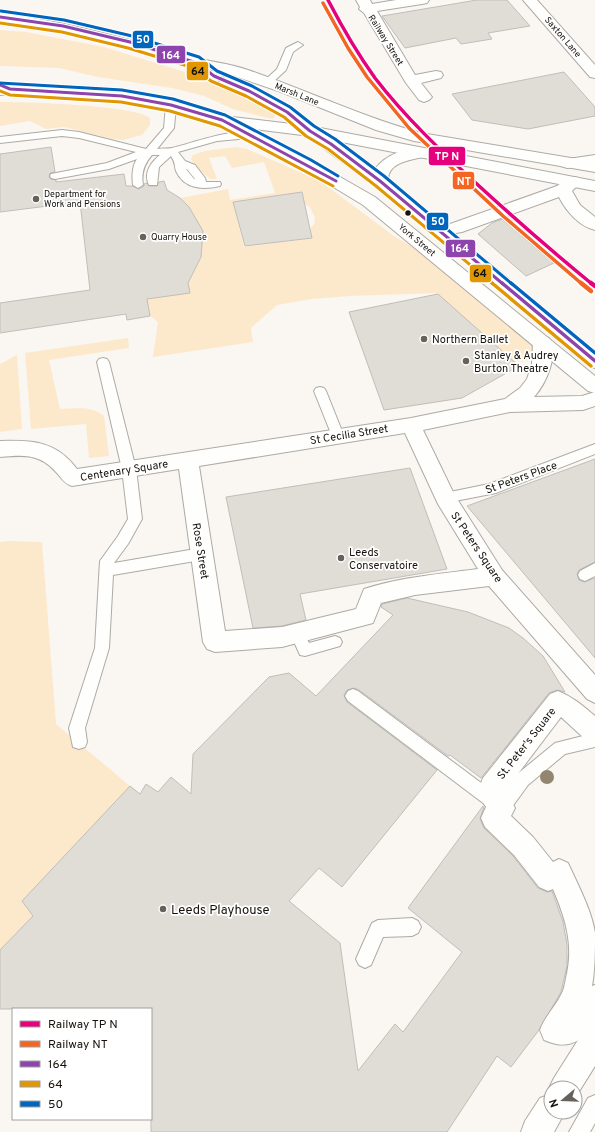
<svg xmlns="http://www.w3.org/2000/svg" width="595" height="1132" font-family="Overpass,sans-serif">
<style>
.green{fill:#fce9cc;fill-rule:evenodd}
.building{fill:#e0dcd6;stroke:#c1bdb8}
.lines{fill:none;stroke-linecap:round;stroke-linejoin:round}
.lane-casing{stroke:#aeaaa4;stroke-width:2}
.street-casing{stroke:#aeaaa4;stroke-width:2}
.secondary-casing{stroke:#aeaaa4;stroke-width:2}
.highway-casing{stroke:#aeaaa4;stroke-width:2}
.lane{fill:#fefefd;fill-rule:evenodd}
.street{fill:#fefefd;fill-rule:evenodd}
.secondary{fill:#fefefd;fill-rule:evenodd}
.highway{fill:#fefefd;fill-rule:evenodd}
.bus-1-far1-casing{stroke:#fff;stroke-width:5}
.bus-1-casing{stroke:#fff;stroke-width:6}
.bus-2-far1-casing{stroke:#fff;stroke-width:5}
.bus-2-casing{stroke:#fff;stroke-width:6}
.bus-3-far1-casing{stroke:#fff;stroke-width:5}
.bus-3-casing{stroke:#fff;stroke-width:6}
.bus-1-far1{stroke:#8e44ad;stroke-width:3}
.bus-1{stroke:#8e44ad;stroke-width:3.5}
.bus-2-far1{stroke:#e09701;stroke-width:3}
.bus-2{stroke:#e09701;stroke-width:3.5}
.bus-3-far1{stroke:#0065bd;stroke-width:3}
.bus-3{stroke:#0065bd;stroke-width:3.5}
.rail-1-far1-casing{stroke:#fff;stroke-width:5.5}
.rail-1-casing{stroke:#fff;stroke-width:8}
.rail-2-far1-casing{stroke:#fff;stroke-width:5.5}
.rail-2-casing{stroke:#fff;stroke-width:8}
.rail-1-far1{stroke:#e5007d;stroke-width:3.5}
.rail-1{stroke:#e5007d;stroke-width:4.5}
.rail-2-far1{stroke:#f26522;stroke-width:3.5}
.rail-2{stroke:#f26522;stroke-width:4.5}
.tree{fill:#928670}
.poi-dot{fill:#66615b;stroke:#fff;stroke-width:1.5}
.bus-dot{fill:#16110a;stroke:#fff;stroke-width:1.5}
.labels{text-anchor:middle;stroke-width:3.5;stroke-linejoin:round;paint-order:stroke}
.far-street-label{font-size:9px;fill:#16110a;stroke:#fff}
.far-poi-label{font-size:9px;fill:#16110a;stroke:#fff;text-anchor:start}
.poi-label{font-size:11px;fill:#16110a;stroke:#fff;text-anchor:start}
.street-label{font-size:11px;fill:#16110a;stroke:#fff}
.near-poi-label{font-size:13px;fill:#16110a;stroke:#fff;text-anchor:start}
.line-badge{stroke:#fff;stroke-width:1.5}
.badge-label{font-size:11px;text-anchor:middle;font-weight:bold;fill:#fff}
.pale-badge-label{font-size:11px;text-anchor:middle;font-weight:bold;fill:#111}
</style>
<rect width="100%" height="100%" fill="#faf6f2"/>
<path class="green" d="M 0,30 L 26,32 L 104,47 L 217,82 L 244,94 L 278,113 L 272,119 L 233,109 L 204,96 L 172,88 L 98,77 L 59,68 L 0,66 Z
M 0,102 C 25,102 134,105 150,118 L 150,125 L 142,135 L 123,140 L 112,139 L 64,127 L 46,129 L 30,121 L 0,126 Z
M 236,147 L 247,149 L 320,181 L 394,236 L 454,272 L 530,334 L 541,356 C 531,360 521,364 511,360 L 436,293 L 350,296 L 312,299 L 277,305 L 251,328 L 253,342 L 153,357 L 158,322 L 150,316 L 147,299 L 190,293 L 188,283 L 201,257 L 180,198 L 228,189 L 230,200 L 275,193 L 264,162 L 232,168 L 225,156 L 209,158 L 217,179 L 210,179 L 196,167 L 191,159 L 193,155 L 205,151 ZM 299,193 L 303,203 L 310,207 L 315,218 L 314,224 L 310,229 L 312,238 L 244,247 L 233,202 Z
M 128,338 L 129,348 L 49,360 L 60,409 C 76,409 90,405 104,416 L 109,456 L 89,458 L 86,424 L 31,429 L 25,353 Z
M 17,355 L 22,429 L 0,432 L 0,364 Z
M 8,541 L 42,542 L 56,724 L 130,786 L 22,901 L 33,916 L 0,950 L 0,542 Z"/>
<path class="building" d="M 477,0 L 507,0 L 530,26 L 488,33 L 492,39 L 461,44 L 456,38 L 405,48 L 382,16 Z
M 564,72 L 595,107 L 595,116 L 528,129 L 472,120 L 452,94 Z
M 51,147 L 55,172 L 50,173 L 49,177 L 51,179 L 56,180 L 56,182 L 124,174 L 126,186 L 132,186 L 139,189 L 144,186 L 144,184 L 147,183 L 149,186 L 157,186 L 159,182 L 164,181 L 167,190 L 180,198 L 189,207 L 203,231 L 201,257 L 188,283 L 190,293 L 147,299 L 150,316 L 127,320 L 126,314 L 0,333 L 0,303 L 90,290 L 80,202 L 0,212 L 0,154 Z
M 302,192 L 312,238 L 245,246 L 233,202 Z
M 502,219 L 530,243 L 554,263 L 526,276 L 478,234 L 492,223 Z
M 438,294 L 519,366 L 462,398 L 384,410 L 349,312 Z
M 595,459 L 595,562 L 579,570 L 577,574 L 579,580 L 584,582 L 595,578 L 595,658 L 467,506 Z
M 410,468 L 447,569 L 300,594 L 306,620 L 282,626 L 253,628 L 226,497 Z
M 407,598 L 468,612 L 509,628 L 523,638 L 543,656 L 565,692 L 557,690 L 549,693 L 481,778 L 450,755 L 448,756 L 359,690 L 354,688 L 347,690 L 344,695 L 347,702 L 437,770 L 342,887 L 319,868 L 289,901 L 340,943 L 358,1071 L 395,1024 L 403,1032 L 462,952 L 408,908 L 483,806 L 484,807 L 480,819 L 484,828 L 513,856 L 538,888 L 547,892 L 552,891 L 563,922 L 567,944 L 567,966 L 561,992 L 539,1030 L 511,1067 L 497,1056 L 447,1132 L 151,1132 L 151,1009 L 0,1009 L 0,950 L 33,916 L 22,901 L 130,786 L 140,794 L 146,784 L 158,792 L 171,777 L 191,794 L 193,754 L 269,677 L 289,673 L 316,696 L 393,615 L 381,607 L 382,604 Z"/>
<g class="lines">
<g class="lane-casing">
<path id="lane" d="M 298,42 L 303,45 L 293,52 L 286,70 L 271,84 L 265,84 L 263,82 L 265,80 L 277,69 L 286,48 Z
M 171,102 L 176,105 L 174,128 L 157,149 C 162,148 168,149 172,148 C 187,145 244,124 254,135 L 249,138 L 217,141 L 178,152 L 185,161 L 195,165 L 205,178 L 206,182 L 220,182 L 221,184 L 220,186 C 203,190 184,189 176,171 C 174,164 176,164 171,156 L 159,167 L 157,185 L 149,185 C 143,173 151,162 160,155 L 152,155 C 144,164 141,173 143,185 L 138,188 L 133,185 C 132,177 132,166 137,159 L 109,169 L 55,179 L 51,178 L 50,176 L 51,174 L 107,163 L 136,152 L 79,138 L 62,136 L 0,143 L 0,137 L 62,130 L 79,132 L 146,149 L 164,128 L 166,105 ZM 186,169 L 187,169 L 195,179 L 194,179 Z
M 103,358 L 107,359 L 109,362 L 136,469 L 142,519 L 128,544 L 114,563 L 201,548 L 206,550 L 208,554 L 206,558 L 201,560 L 113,575 L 109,648 L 85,728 L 87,742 L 85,747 L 79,749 L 73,747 L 69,728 L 95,648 L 100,561 L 118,536 L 128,519 L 122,469 L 97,362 L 99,359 Z
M 320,387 L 324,388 L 326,391 L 344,436 L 343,439 L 338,441 L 333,439 L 332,436 L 314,391 L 316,388 Z
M 595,444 L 595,454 L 496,493 L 445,503 L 440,502 L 438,498 L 440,494 L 445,493 L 489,484 Z
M 595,563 L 595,576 L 585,581 L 580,579 L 578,575 L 580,571 Z
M 297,627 L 302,629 L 309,643 L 335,636 L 340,638 L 342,642 L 340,646 L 305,656 L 300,655 L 290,633 L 292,629 Z
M 353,689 L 358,691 L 500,797 L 516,775 L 555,743 L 595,733 L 595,747 L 565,754 L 528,785 L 504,818 L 498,821 L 492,818 L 490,813 L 491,809 L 348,701 L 345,696 L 348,691 Z
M 412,918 L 418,921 L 421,927 L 418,933 L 412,936 L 383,937 L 371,965 L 365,968 L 359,965 L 356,959 L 372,923 L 378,920 Z
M 595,1095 L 595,1123 L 590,1132 L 569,1132 L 588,1098 Z"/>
</g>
<g class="street-casing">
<path id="street" d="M 356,0 L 370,0 L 372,4 L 396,0 L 429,0 L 427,3 L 422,4 L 377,11 L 415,75 L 436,71 L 441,72 L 443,75 L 441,78 L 421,83 L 432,97 L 429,100 L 424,102 L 419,100 L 406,83 L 364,13 L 359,9 L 360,7 Z
M 523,0 L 537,0 L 595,65 L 595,78 L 590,77 Z
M 595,155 L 595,165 L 567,168 L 561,166 L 559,163 L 561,160 Z
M 573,177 L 579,178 L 581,182 L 572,191 L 580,205 L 595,217 L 595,230 C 579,226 566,211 559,197 L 462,232 L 456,233 L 450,232 L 447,228 L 450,224 L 557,186 L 567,178 Z
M 542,336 L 549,338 C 559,355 546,384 534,397 L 582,396 L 595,392 L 595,406 L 583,410 L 510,412 L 423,430 L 454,494 L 502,570 L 595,675 L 595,703 L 587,699 L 489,586 L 415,595 L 381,603 L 373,623 L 282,647 L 215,652 L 207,649 L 203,642 L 179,469 L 72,486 C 63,483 62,478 56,472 C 39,453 23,455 0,457 L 0,441 C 33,440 56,441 77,469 L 411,418 L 505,399 L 520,388 L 527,379 L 532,364 L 533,343 L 535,338 ZM 405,433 L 438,504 L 478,569 C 440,574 401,577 364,589 L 356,609 L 282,627 L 225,631 L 199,466 Z
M 558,691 C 573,697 583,706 595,716 L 595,743 L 586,740 L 561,717 L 505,791 L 515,808 L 511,816 L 533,837 L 553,862 L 559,859 L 568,863 C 577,883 592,911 595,933 C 595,950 595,970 592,986 L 595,985 L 595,1028 C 577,1043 567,1050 544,1040 L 540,1030 C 545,1016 556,1006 562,993 C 564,989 565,983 566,978 C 574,945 566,920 553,889 L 548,891 L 539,887 L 514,855 L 485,827 L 481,818 L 486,807 C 479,797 478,789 483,778 L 550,694 Z"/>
</g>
<g class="secondary-casing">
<path id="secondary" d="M 222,115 L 227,117 L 314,162 L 375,197 L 595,376 L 595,393 L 588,391 L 363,205 L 302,168 L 217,123 L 214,120 L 217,117 Z
M 310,126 C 329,131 358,157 375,169 C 385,155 409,145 427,150 L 429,153 L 427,156 C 413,160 389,161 388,179 L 595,351 L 595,368 L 588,366 L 374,185 L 304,134 L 302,131 L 304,128 Z"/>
</g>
<g class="highway-casing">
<path id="highway" d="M 0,13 C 65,21 126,39 189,56 C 209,62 228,63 248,70 C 306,90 362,117 421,133 L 595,162 L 595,172 L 414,141 L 376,130 L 281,92 L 223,72 L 191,66 L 74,34 L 0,21 Z
M 226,77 C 259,85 290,106 315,127 L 595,181 L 595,191 L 310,136 L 222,125 L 169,109 L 122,101 L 10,94 L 0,95 L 0,85 L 10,84 L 122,91 L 171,100 L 223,116 L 292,124 L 255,100 L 221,84 L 219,81 L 221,78 Z
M 595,1025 L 595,1066 L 575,1098 L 575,1088 L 551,1088 L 551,1092 L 549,1088 L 554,1078 L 585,1029 Z
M 551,1094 L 551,1112 L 565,1112 L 554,1132 L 521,1132 L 525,1121 L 540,1098 Z"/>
</g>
<use href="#lane" class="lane"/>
<use href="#street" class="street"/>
<use href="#secondary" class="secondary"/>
<use href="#highway" class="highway"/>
<g class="bus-1-far1-casing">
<path id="bus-1-far1" d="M 0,17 L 63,26 L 130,42 L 197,63 L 214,76 L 249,91 L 287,112 L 310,131 L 331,144 L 380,181 L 503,284
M 0,85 L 10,89 L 122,96 L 171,105 L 222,120 L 336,181"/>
</g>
<g class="bus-1-casing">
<path id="bus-1" d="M 502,283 L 595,361"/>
</g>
<g class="bus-2-far1-casing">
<path id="bus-2-far1" d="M 0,23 L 62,32 L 128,48 L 194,68 L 211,81 L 246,96 L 284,117 L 306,136 L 328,149 L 376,186 L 493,284
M 0,91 L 10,95 L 121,102 L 170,111 L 220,126 L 333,186"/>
</g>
<g class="bus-2-casing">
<path id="bus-2" d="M 492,283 L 591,366"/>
</g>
<g class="bus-3-far1-casing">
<path id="bus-3-far1" d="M 1,11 L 64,20 L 132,36 L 199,57 L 217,71 L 252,86 L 290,107 L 314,126 L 335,139 L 384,176 L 512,284
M 0,83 L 122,90 L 173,99 L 225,115 L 311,160 L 338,176"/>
</g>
<g class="bus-3-casing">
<path id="bus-3" d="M 511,283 L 595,353"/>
</g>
<use href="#bus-1-far1" class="bus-1-far1"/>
<use href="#bus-1" class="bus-1"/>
<use href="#bus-2-far1" class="bus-2-far1"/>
<use href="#bus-2" class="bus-2"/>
<use href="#bus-3-far1" class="bus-3-far1"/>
<use href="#bus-3" class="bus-3"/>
<g class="rail-1-far1-casing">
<path id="rail-1-far1" d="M 328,0 C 342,27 357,53 375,78 C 405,117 441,151 478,185 C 515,219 553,252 592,284"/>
</g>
<g class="rail-1-casing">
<path id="rail-1" d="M 591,283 L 595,286"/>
</g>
<g class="rail-2-far1-casing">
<path id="rail-2-far1" d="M 323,3 L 348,48 L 367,77 L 409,128 L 503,216 L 582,284"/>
</g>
<g class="rail-2-casing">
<path id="rail-2" d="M 581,283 L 591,291"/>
</g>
<use href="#rail-1-far1" class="rail-1-far1"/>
<use href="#rail-1" class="rail-1"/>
<use href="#rail-2-far1" class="rail-2-far1"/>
<use href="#rail-2" class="rail-2"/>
</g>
<circle class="tree" cx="547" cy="777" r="7"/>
<g class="poi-dot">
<circle cx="36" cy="199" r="4"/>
<circle cx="143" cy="237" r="4"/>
<circle cx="424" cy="339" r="4"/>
<circle cx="466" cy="361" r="4"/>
<circle cx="341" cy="558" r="4"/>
<circle cx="163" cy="909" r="4"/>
</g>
<circle class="bus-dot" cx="408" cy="213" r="3.5"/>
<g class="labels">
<g class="far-street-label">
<text transform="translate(563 37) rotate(49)" y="3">Saxton Lane</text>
<text transform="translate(386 40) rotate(58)" y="3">Railway Street</text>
<text transform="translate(297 94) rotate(22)" y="3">Marsh Lane</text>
<text transform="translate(417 240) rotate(40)" y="3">York Street</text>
</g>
<g class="far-poi-label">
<text x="44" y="197">Department for<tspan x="44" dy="10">Work and Pensions</tspan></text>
<text x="151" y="240">Quarry House</text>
</g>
<g class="poi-label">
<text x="432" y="343">Northern Ballet</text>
<text x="474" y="359">Stanley &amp; Audrey<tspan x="474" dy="13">Burton Theatre</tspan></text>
<text x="349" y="556">Leeds<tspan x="349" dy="13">Conservatoire</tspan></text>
</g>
<g class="street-label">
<text transform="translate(349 434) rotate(-9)" y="4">St Cecilia Street</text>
<text transform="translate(124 470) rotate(-9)" y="4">Centenary Square</text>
<text transform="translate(521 477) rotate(-20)" y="4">St Peters Place</text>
<text transform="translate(477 547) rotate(56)" y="4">St Peters Square</text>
<text transform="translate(201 551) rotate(81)" y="4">Rose Street</text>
<text transform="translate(526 743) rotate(-52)" y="4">St. Peter's Square</text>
</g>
<g class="near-poi-label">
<text x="171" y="914">Leeds Playhouse</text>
</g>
</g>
<g class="line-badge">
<rect x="132" y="30" width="22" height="19" rx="4" fill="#0065bd"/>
<rect x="156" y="45" width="30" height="19" rx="4" fill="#8e44ad"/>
<rect x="186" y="61" width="23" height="20" rx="4" fill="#e09701"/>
<rect x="428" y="146" width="38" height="20" rx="4" fill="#e5007d"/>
<rect x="452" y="171" width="23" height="19" rx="4" fill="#f26522"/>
<rect x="426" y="212" width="23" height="19" rx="4" fill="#0065bd"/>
<rect x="445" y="239" width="31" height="19" rx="4" fill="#8e44ad"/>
<rect x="469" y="264" width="23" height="19" rx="4" fill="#e09701"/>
</g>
<g class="badge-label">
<text x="143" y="43">50</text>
<text x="171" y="59">164</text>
<text x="447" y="160">TP N</text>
<text x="464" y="185">NT</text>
<text x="438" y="225">50</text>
<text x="460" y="252">164</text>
</g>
<g class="pale-badge-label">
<text x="198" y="75">64</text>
<text x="480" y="277">64</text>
</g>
<rect x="12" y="1008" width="140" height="112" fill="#ffffff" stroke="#a2a09d"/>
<rect x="20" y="1021" width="20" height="6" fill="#e5007d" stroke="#a2a09d"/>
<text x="48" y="1028" font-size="12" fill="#16110a">Railway TP N</text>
<rect x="20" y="1041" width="20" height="6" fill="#f26522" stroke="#a2a09d"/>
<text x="48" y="1048" font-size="12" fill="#16110a">Railway NT</text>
<rect x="20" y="1061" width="20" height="6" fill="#8e44ad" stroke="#a2a09d"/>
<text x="48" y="1068" font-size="12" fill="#16110a">164</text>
<rect x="20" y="1081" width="20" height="6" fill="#e09701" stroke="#a2a09d"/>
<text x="48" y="1088" font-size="12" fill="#16110a">64</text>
<rect x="20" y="1101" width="20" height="6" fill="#0065bd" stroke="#a2a09d"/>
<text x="48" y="1108" font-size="12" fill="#16110a">50</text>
<g transform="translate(563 1100) rotate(251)"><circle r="19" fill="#ffffff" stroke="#a2a09d"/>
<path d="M0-3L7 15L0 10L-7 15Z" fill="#66615b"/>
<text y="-6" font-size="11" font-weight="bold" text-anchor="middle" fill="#16110a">N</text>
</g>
</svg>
